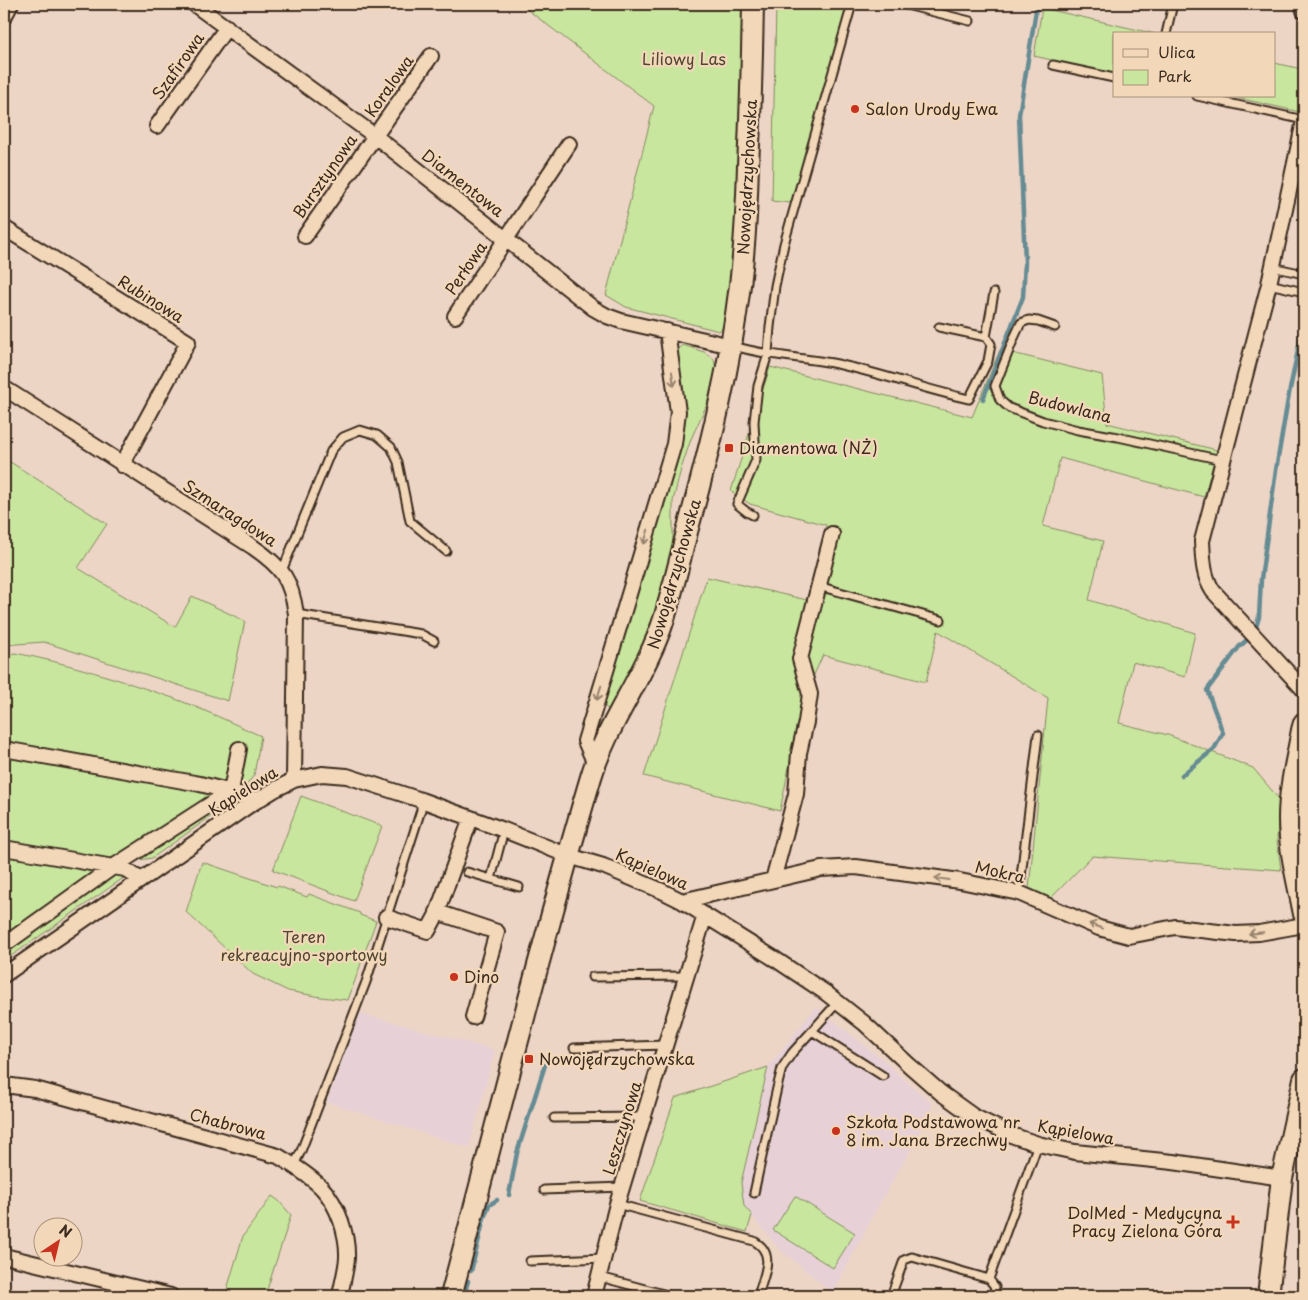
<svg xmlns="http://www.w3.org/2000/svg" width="1308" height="1300" font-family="'Playpen Sans',sans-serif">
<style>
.built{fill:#e7d1d6}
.green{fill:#c8e69e;stroke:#82885e}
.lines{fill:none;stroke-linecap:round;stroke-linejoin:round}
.stream{stroke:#658b93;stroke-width:4.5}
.lane-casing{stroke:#3b2a1e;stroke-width:11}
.street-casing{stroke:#3b2a1e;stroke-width:18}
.secondary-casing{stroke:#3b2a1e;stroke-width:24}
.lane{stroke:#f2d8b9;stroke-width:7}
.street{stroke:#f2d8b9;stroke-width:14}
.secondary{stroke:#f2d8b9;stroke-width:20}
.oneway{stroke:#96816c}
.poi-dot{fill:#c8321e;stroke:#f2d8b9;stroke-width:2}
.labels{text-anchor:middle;stroke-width:4.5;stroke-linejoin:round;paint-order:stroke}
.park-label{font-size:16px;fill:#504631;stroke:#f2d8b9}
.street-label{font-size:16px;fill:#3b2a1e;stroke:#f2d8b9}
.poi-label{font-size:16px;fill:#3b2a1e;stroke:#f2d8b9;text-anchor:start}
</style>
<rect width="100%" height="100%" fill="#edd5c6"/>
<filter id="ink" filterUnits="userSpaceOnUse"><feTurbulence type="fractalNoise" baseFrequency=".02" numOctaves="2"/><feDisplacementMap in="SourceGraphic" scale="10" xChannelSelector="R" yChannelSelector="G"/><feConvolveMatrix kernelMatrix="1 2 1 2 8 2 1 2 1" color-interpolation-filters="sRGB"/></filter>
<g filter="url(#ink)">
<path class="built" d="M 816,1007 L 887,1063 L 899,1075 L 933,1104 L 906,1158 L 874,1214 L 833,1293 L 779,1249 L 744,1206 L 741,1183 L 768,1067 Z
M 359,1013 L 495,1050 L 469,1148 L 327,1102 Z"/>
<path class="green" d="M 520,4 L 742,4 L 738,206 L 728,314 L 726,324 L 719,331 L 626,307 L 606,295 L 654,106 Z
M 776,4 L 849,4 L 791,203 L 772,201 Z
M 1042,8 L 1156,34 L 1114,34 L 1114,74 L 1034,56 Z
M 1274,63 L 1302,69 L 1300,112 L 1229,96 L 1274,96 Z
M 683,345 L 704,352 L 714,359 L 716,369 L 707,404 L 691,439 L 681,469 L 673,501 L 673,552 L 656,620 L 611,711 L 605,707 L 605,701 L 682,432 L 686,410 L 683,392 L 677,351 L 680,347 Z
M 1000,350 L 1102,375 L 1107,423 L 1217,450 L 1204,497 L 1060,458 L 1043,526 L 1103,541 L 1089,600 L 1195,633 L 1185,677 L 1133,662 L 1119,723 L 1168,735 L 1253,768 L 1279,799 L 1277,840 L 1281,870 L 1092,856 L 1051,898 L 1029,888 L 1048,698 L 938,631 L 926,682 L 823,655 L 803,699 L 780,811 L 644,776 L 707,577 L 807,600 L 826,525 L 750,504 L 731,491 L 770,367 L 972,417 Z
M 4,458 L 107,524 L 78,568 L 175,627 L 192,596 L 245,621 L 228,701 L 44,642 L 4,645 Z
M 15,653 C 68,663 121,680 173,698 C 203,709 232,723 261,736 L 254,775 L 237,798 L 152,858 L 126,862 L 122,879 L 4,961 L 4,655 Z
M 301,796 L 382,826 L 354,901 L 273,870 Z
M 202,862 L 277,887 L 278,886 L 307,897 L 309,894 L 360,913 L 360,915 L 376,921 L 348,1000 L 321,997 L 288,991 L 253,974 L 186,912 Z
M 768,1067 L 741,1183 L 744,1206 L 752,1215 L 747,1232 L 640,1201 L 675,1098 Z
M 272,1196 L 279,1201 L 291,1215 L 265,1296 L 225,1296 L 243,1236 Z
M 795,1196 L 855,1233 L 833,1268 L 773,1230 Z"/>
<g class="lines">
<path class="stream" d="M 983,399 L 1023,297 L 1025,262 L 1019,115 L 1037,4
M 1255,631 L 1259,617 L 1261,579 L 1276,470 L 1288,399 L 1304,321
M 1182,775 L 1214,749 L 1223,733 L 1207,690 L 1239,647 L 1249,638
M 509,1195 L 517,1153 L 545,1065
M 471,1271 L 484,1218 L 489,1205 L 497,1200
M 464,1296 L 468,1281"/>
<g class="lane-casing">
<path id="lane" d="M 902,4 L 970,21
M 1166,34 L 1173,4
M 1053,65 L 1114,78
M 1197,96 L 1304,120
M 1272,267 L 1304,274
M 1269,284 L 1304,292
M 939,327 L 986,337
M 1055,327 L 1038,321 L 1029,320 L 1021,323 L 1014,338 L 995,386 L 1000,400 L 1009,408 L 1043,421 L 1078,430 L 1118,437 L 1222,460
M 734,346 C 766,356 799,357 832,363 C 878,372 922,389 969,399 L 988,361 L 991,344 L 986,337 L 994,293
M 753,515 L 747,512 L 737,504 L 756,460 L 754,422 L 758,386 L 768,354 L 770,327 L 775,286 L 784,244 L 852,4
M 282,571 L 331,451 L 343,437 L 360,430 L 377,435 L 391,447 L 398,462 L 410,521 L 446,551
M 818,586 L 941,620
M 296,614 L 421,634 L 434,641
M 467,872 L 519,887
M 491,879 L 504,830
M 1019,893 L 1038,735
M 592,977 L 686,976
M 812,1031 L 883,1076
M 574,1048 L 665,1045
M 554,1118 L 643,1117
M 294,1165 L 301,1151 L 366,982 L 421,810 L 421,800
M 544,1190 L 622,1187
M 754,1193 L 777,1088 L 782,1068 L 792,1053 L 838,1002
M 617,1204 L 754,1241 C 777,1254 763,1276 758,1296
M 530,1261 L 604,1258
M 600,1277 L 671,1296
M 891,1296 L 904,1260 L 912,1257 L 989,1279
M 993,1296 L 995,1287 L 989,1279 L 1038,1144"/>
</g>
<g class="street-casing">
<path id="street" d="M 194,4 L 375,136 L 593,308 L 607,316 L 621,321 L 731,346
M 1303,4 L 1304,11
M 4,17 L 11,4
M 1304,121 L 1269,284 L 1202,541 C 1203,559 1203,576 1213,591 L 1304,690
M 157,126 L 227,27
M 4,228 L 188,342 L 122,465
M 305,236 L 431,56
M 455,316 L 569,144
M 4,388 L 253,547 C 282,567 291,579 296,614 L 294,780
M 4,749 L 200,784 L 240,794 L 257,800
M 595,764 L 585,741 L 674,444 L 678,412 L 667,331
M 4,848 L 125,869 L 141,880
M 773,880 L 796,794 L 799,753 L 806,722 L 810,694 L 800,659 L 832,534
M 682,901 L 821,869 L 856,867 L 960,881 L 1019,893 L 1099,928 L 1129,936 L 1175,927 L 1236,934 L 1259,933 L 1304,925
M 437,912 L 497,932 L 473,1017
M 386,917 L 428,931 L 436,916 L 471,818
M 4,945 L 113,867 L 231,791 L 239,749
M 4,975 L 248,806 L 274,790 L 294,780 L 322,774 L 347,776 L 421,800 L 504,830 L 569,856 L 603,866 L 662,891 L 682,901 L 775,959 L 826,993 L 864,1023 L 909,1065 L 941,1093 L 973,1116 L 1014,1136 L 1038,1144 L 1075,1152 L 1173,1162 L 1282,1178
M 4,1085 L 35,1089 L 278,1156 C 293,1165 309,1175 322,1188 C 338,1205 348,1235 347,1258 C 346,1271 342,1284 340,1296
M 4,1256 L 171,1296
M 594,1296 L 617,1204 L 705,915"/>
</g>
<g class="secondary-casing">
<path id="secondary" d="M 1304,723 L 1302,730 C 1297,759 1289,789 1289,818 C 1289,850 1298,883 1304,914
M 451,1296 C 497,1123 540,949 591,777 C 608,721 646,675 664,619 C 673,589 680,559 688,528 C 710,448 730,368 740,285 C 745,245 747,205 748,165 C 751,111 752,58 753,4
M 1268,1296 L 1282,1178 L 1304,1079"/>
</g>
<use href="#lane" class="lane"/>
<use href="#street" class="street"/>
<use href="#secondary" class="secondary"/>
</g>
<defs><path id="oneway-shaft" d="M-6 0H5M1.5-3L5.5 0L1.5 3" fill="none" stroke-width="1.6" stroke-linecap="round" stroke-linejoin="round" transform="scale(1.25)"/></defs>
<g class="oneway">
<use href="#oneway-shaft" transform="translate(673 379) rotate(82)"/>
<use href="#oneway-shaft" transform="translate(646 537) rotate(107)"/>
<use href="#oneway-shaft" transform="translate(599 693) rotate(107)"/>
<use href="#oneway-shaft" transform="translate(942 879) rotate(-172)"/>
<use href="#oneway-shaft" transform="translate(1096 926) rotate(-160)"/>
<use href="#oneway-shaft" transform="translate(1256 933) rotate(174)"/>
</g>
</g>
<g class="poi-dot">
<circle cx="855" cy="109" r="5"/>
<rect x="724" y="443" width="10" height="10" rx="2.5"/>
<circle cx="454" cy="977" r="5"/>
<rect x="524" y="1054" width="10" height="10" rx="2.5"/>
<circle cx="836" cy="1131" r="5"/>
<path d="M1230.5 1214.5h5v5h5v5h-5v5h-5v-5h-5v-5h5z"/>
</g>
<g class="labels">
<g class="park-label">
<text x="684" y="65">Liliowy Las</text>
<text x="304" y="943">Teren<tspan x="304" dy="18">rekreacyjno-sportowy</tspan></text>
</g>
<g class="street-label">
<text transform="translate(178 66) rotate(-55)" y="6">Szafirowa</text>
<text transform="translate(389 86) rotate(-55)" y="6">Koralowa</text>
<text transform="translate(325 176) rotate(-55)" y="6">Bursztynowa</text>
<text transform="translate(747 177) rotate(-87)" y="6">Nowojędrzychowska</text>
<text transform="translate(463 183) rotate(38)" y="6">Diamentowa</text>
<text transform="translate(466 268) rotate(-56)" y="6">Perłowa</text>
<text transform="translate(151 299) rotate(32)" y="6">Rubinowa</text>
<text transform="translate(1070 407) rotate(14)" y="6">Budowlana</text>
<text transform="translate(230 513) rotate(33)" y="6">Szmaragdowa</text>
<text transform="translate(674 574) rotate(-74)" y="6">Nowojędrzychowska</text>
<text transform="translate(243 791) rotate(-32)" y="6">Kąpielowa</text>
<text transform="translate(652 869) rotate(24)" y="6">Kąpielowa</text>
<text transform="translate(1000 872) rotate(13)" y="6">Mokra</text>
<text transform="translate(228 1124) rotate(15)" y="6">Chabrowa</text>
<text transform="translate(622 1128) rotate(-73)" y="6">Leszczynowa</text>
<text transform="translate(1076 1132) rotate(10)" y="6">Kąpielowa</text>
</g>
<g class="poi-label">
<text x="865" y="115">Salon Urody Ewa</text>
<text x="739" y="454">Diamentowa (NŻ)</text>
<text x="464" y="983">Dino</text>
<text x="539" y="1065">Nowojędrzychowska</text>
<text x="846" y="1128">Szkoła Podstawowa nr<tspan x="846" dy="18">8 im. Jana Brzechwy</tspan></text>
<text x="1222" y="1219" text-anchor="end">DolMed - Medycyna<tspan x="1222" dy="18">Pracy Zielona Góra</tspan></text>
</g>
</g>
<rect width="1308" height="1300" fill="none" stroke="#f2d8b9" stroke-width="20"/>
<rect x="10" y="10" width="1288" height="1280" fill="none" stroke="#3b2a1e" stroke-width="2" filter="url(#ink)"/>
<rect x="1113" y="32" width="162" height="65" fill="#f2d8b9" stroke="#a9927b"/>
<rect x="1123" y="49" width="25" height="8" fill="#f2d8b9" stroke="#a9927b"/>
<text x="1158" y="58" font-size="15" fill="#3b2a1e">Ulica</text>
<rect x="1123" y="70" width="25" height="15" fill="#c8e69e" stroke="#a9927b"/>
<text x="1158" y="82" font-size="15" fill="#3b2a1e">Park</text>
<g transform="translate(58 1242) rotate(35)"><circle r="24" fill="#f2d8b9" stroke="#a9927b"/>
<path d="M0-4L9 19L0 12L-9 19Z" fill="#c8321e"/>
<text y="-8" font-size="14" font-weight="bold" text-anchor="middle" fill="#3b2a1e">N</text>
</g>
</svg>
